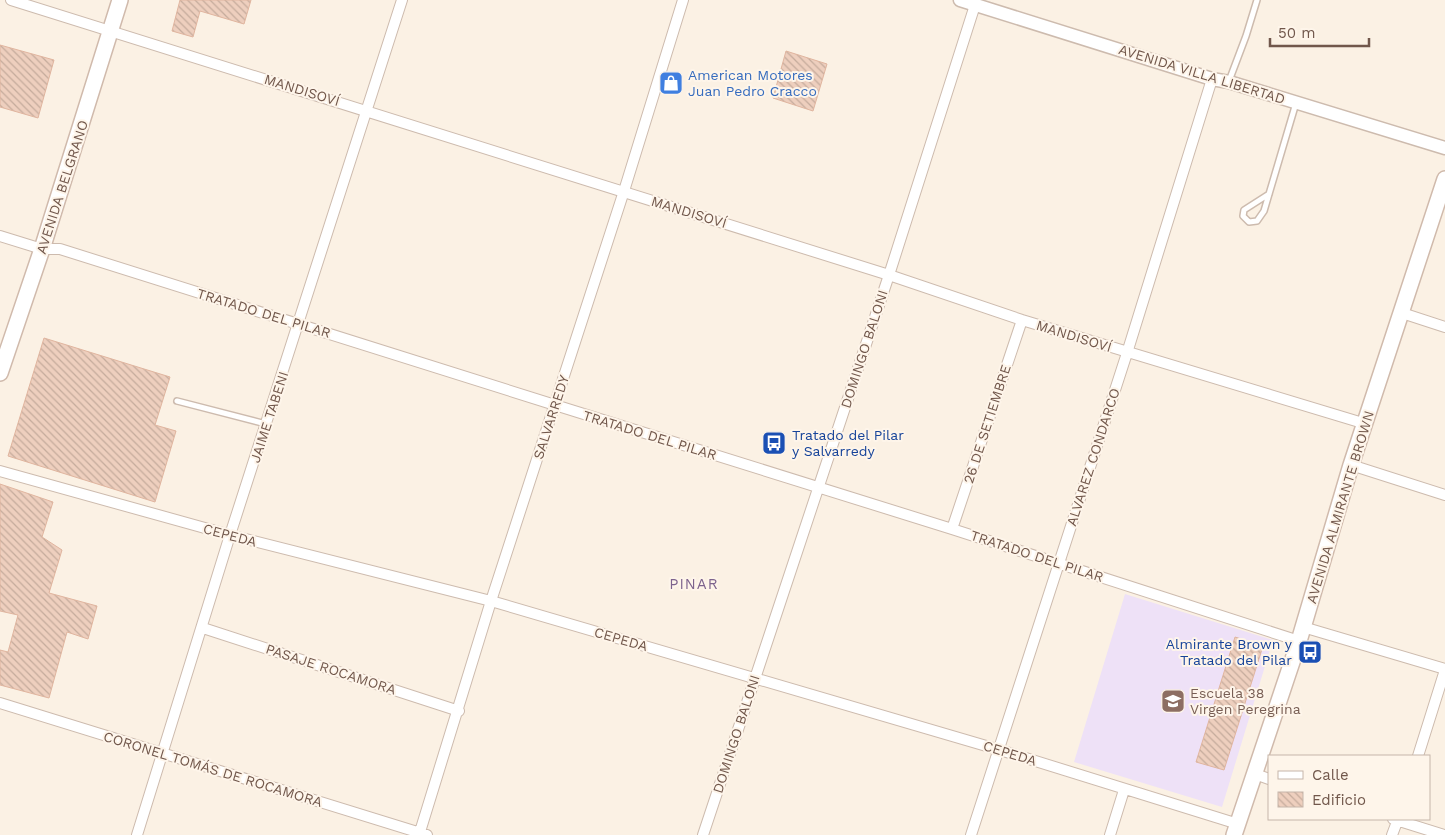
<svg xmlns="http://www.w3.org/2000/svg" width="1445" height="835" font-family="'Work Sans',sans-serif">
<style>
.education{fill:#eee1f7}
.building{fill:url(#building-back-hatch);stroke:#e0b59f}
.lines{fill:none;stroke-linecap:round;stroke-linejoin:round}
.service-casing{stroke:#cdbbae;stroke-width:8}
.minor-casing{stroke:#cdbbae;stroke-width:12}
.tertiary-casing{stroke:#cdbbae;stroke-width:15}
.secondary-casing{stroke:#d0baac;stroke-width:18}
.service{stroke:#fff;stroke-width:5}
.minor{stroke:#fff;stroke-width:10}
.tertiary{stroke:#fff;stroke-width:12}
.secondary{stroke:#fff;stroke-width:15}
.labels{text-anchor:middle;stroke-width:4;stroke-linejoin:round;paint-order:stroke}
.street-label{font-size:14px;fill:#71574b;stroke:#fef5ea}
.shop-label{font-size:14px;fill:#366cbe;stroke:#fef5ea;text-anchor:start}
.transit-label{font-size:14px;fill:#164399;stroke:#fef5ea;text-anchor:start}
.education-label{font-size:14px;fill:#785e54;stroke:#fef5ea;text-anchor:start}
.neighbourhood-label{font-size:15px;letter-spacing:1px;fill:#7d638d;stroke:#fef5ea}
</style>
<defs>
<pattern id="building-back-hatch" width="6" height="6" patternUnits="userSpaceOnUse" patternTransform="scale(1.25)"><rect width="6" height="6" fill="#eecfbe"/><path d="M-1 5l2 2M0 0l6 6M5-1l2 2" fill="none" stroke="#c5ab9c"/></pattern>
</defs>
<rect width="100%" height="100%" fill="#fbf1e4"/>
<path class="education" d="M 1125,594 L 1273,640 L 1222,807 L 1074,762 Z"/>
<path class="building" d="M 180,0 L 251,0 L 244,24 L 200,11 L 193,37 L 172,31 Z
M 0,45 L 54,60 L 38,118 L 0,107 Z
M 786,51 L 827,64 L 813,111 L 773,98 Z
M 44,338 L 170,377 L 155,425 L 176,431 L 155,502 L 8,456 Z
M 0,484 L 53,502 L 42,537 L 62,550 L 49,593 L 97,606 L 88,639 L 67,632 L 49,698 L 0,685 L 0,650 L 8,652 L 18,615 L 0,611 Z
M 1235,637 L 1263,646 L 1224,770 L 1196,762 Z"/>
<g class="lines">
<g class="service-casing">
<path id="service" d="M 1229,81 L 1246,36 L 1257,0
M 1269,194 L 1244,210 L 1243,216 L 1249,222 L 1257,221 L 1264,211 L 1296,103
M 177,401 L 266,424"/>
</g>
<g class="minor-casing">
<path id="minor" d="M 11,0 L 889,275 L 1022,320 L 1366,424
M 0,236 L 42,249 L 60,249 L 555,405 L 952,529 L 1299,641
M 1402,313 L 1445,327
M 1351,465 L 1445,495
M 0,471 L 230,535 L 491,601 L 1000,750 L 1238,824
M 952,529 L 1022,320
M 1303,627 L 1445,669
M 203,628 L 459,711
M 0,703 L 427,835
M 1418,756 L 1445,670
M 1255,774 L 1269,779
M 1393,819 L 1444,835
M 137,835 L 230,535 L 402,0
M 419,835 L 491,601 L 624,191 L 683,0
M 703,835 L 889,275 L 975,5
M 971,835 L 1127,353 L 1212,79
M 1110,835 L 1124,790
M 1392,835 L 1398,819"/>
</g>
<g class="tertiary-casing">
<path id="tertiary" d="M 960,0 L 1212,79 L 1229,82 L 1445,148"/>
</g>
<g class="secondary-casing">
<path id="secondary" d="M 0,373 L 42,249 L 120,0
M 1234,835 L 1299,641 L 1351,465 L 1445,179"/>
</g>
<use href="#service" class="service"/>
<use href="#minor" class="minor"/>
<use href="#tertiary" class="tertiary"/>
<use href="#secondary" class="secondary"/>
</g>
<defs>
<g id="shop-square" transform="scale(1.25)"><rect x="-9" y="-9" width="18" height="18" rx="4" fill="#3f7fe0" stroke="#fef5ea"/><path d="M-5-2.5h2.3a2.7 3.5 0 0 1 5.4 0H5L5.5 6h-11ZM-1.5-2.5h3a1.5 2.3 0 0 0-3 0Z" fill="#fff"/></g>
<g id="bus-square" transform="scale(1.25)"><rect x="-9" y="-9" width="18" height="18" rx="4" fill="#1a4fb4" stroke="#fef5ea"/><path d="M-5-6H5V4H4V6H2V4H-2V6H-4V4H-5ZM-3.5-4V0h7V-4ZM-3.5 1.2v1.5H-2V1.2ZM2 1.2v1.5H3.5V1.2Z" fill="#fff"/></g>
<g id="school-square" transform="scale(1.25)"><rect x="-9" y="-9" width="18" height="18" rx="4" fill="#8d6e63" stroke="#fef5ea"/><path d="M0-5L7-2L0 1L-7-2ZM-4 1L0 2.5L4 1V4Q0 6-4 4Z" fill="#fff"/></g>
</defs>
<g fill-rule="evenodd">
<use href="#shop-square" x="671" y="83"/>
<use href="#bus-square" x="774" y="443"/>
<use href="#bus-square" x="1310" y="652"/>
<use href="#school-square" x="1173" y="701"/>
</g>
<g class="labels">
<g class="street-label">
<text transform="translate(1202 74) rotate(17)" y="5">AVENIDA VILLA LIBERTAD</text>
<text transform="translate(302 90) rotate(17)" y="5">MANDISOVÍ</text>
<text transform="translate(62 187) rotate(-72)" y="5">AVENIDA BELGRANO</text>
<text transform="translate(689 212) rotate(17)" y="5">MANDISOVÍ</text>
<text transform="translate(264 313) rotate(17)" y="5">TRATADO DEL PILAR</text>
<text transform="translate(1074 336) rotate(17)" y="5">MANDISOVÍ</text>
<text transform="translate(864 349) rotate(-72)" y="5">DOMINGO BALONI</text>
<text transform="translate(269 417) rotate(-72)" y="5">JAIME TABENI</text>
<text transform="translate(551 417) rotate(-72)" y="5">SALVARREDY</text>
<text transform="translate(987 424) rotate(-72)" y="5">26 DE SETIEMBRE</text>
<text transform="translate(650 435) rotate(17)" y="5">TRATADO DEL PILAR</text>
<text transform="translate(1093 457) rotate(-72)" y="5">ALVAREZ CONDARCO</text>
<text transform="translate(1340 507) rotate(-73)" y="5">AVENIDA ALMIRANTE BROWN</text>
<text transform="translate(230 535) rotate(15)" y="5">CEPEDA</text>
<text transform="translate(1037 556) rotate(18)" y="5">TRATADO DEL PILAR</text>
<text transform="translate(621 639) rotate(16)" y="5">CEPEDA</text>
<text transform="translate(331 669) rotate(18)" y="5">PASAJE ROCAMORA</text>
<text transform="translate(736 734) rotate(-72)" y="5">DOMINGO BALONI</text>
<text transform="translate(1010 753) rotate(17)" y="5">CEPEDA</text>
<text transform="translate(213 769) rotate(17)" y="5">CORONEL TOMÁS DE ROCAMORA</text>
</g>
<g class="shop-label">
<text x="688" y="80">American Motores<tspan x="688" dy="16">Juan Pedro Cracco</tspan></text>
</g>
<g class="transit-label">
<text x="792" y="440">Tratado del Pilar<tspan x="792" dy="16">y Salvarredy</tspan></text>
<text x="1292" y="649" text-anchor="end">Almirante Brown y<tspan x="1292" dy="16">Tratado del Pilar</tspan></text>
</g>
<g class="education-label">
<text x="1190" y="698">Escuela 38<tspan x="1190" dy="16">Virgen Peregrina</tspan></text>
</g>
<g class="neighbourhood-label">
<text x="694" y="589">PINAR</text>
</g>
</g>
<rect x="1268" y="755" width="162" height="65" fill="#fef5ea" stroke="#c6b6aa"/>
<rect x="1278" y="771" width="25" height="8" fill="#ffffff" stroke="#c6b6aa"/>
<text x="1312" y="780" font-size="15" fill="#71574b">Calle</text>
<rect x="1278" y="792" width="25" height="15" fill="url(#building-back-hatch)" stroke="#c6b6aa"/>
<text x="1312" y="805" font-size="15" fill="#71574b">Edificio</text>
<path d="M1270 38v8h99v-8" fill="none" stroke="#71574b" stroke-width="2.5"/>
<text x="1278" y="38" font-size="15" fill="#71574b" stroke="#fef5ea" stroke-width="4" paint-order="stroke">50 m</text>
</svg>
